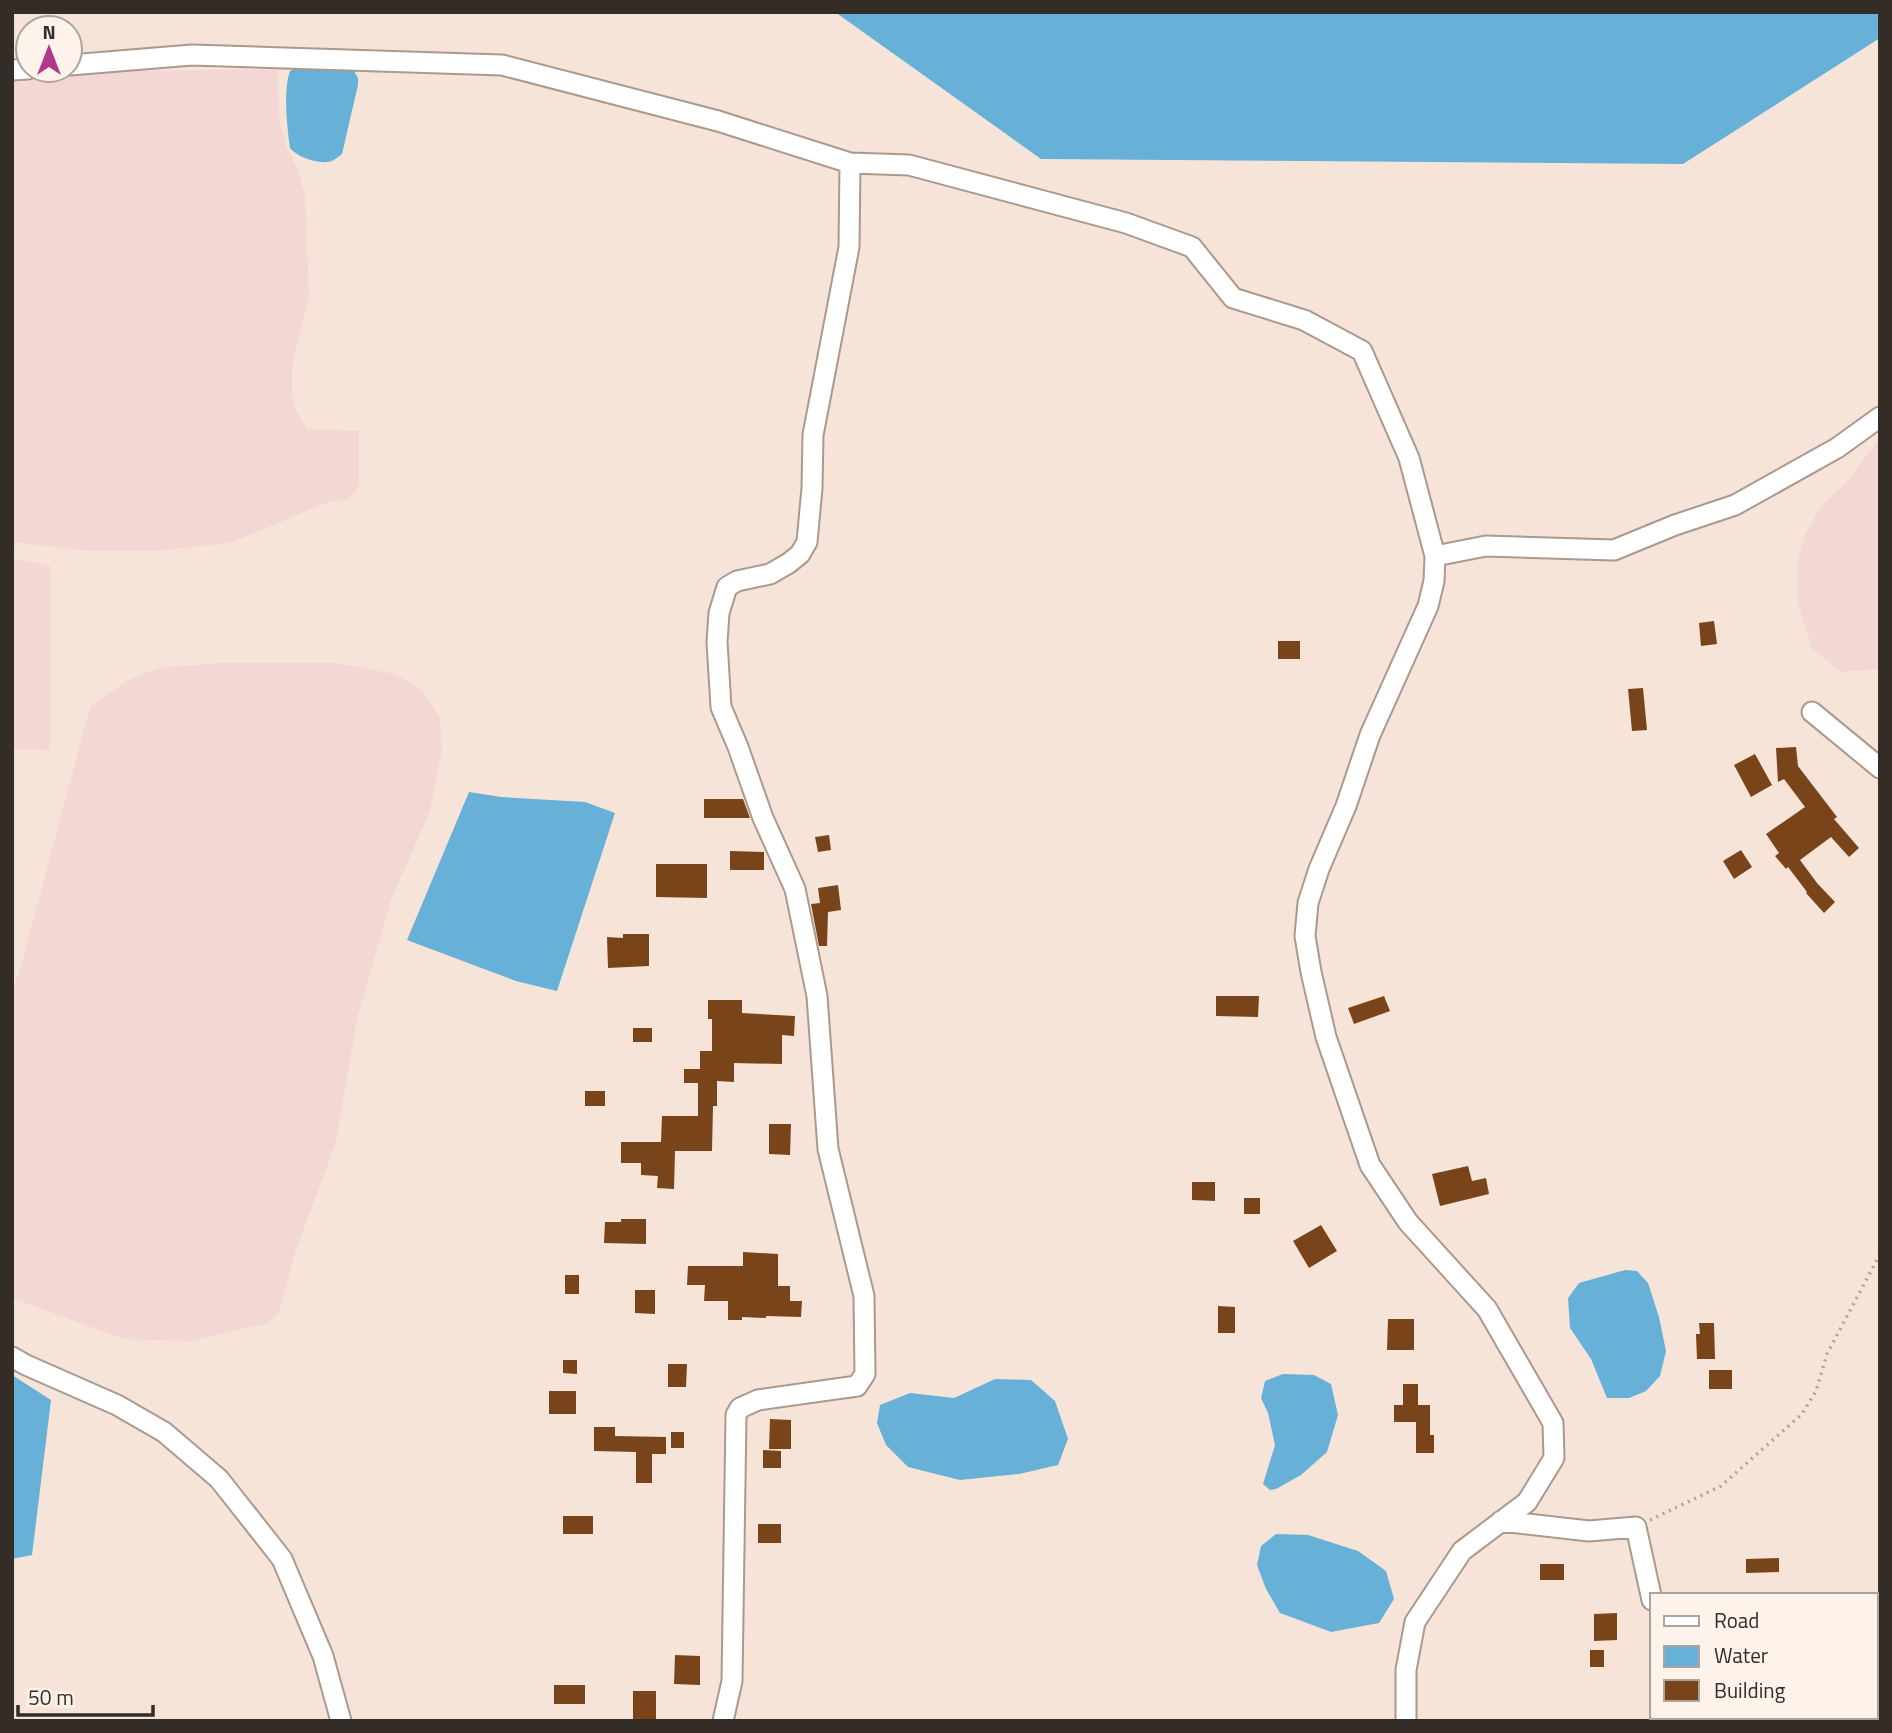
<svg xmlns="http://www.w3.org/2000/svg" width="1892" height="1733" font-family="'Titillium Web',sans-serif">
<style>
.industrial{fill:#f2d7d4}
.water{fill:#67b0d7}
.building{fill:#7a441a}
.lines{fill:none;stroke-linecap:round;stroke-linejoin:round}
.minor-casing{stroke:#aa998d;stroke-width:23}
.path{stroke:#b0a198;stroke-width:3.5;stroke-dasharray:2 5;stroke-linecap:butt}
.minor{stroke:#fff;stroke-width:19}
</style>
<rect width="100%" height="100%" fill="#f7e4d8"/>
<path class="industrial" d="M 278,69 L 279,119 L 287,148 L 297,167 L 305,194 L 309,297 L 292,366 L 292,395 L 295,410 L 307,429 L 359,431 L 359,487 L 349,499 L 328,502 L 230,543 L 153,551 L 89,551 L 12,542 L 12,82 L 46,72 Z
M 1880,438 L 1880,669 L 1841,672 L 1811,647 L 1798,603 L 1798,559 L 1806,532 L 1822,506 L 1846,483 Z
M 12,558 L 50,566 L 50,750 L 12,749 Z
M 220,663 L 335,663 L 395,674 L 423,691 L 440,718 L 442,749 L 430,811 L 391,900 L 357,1019 L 336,1142 L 295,1253 L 279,1312 L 268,1323 L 189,1341 L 123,1339 L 12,1298 L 12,992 L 20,970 L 90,707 L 128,680 L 159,668 Z"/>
<path class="water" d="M 835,12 L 1880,12 L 1880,38 L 1683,164 L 1041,159 Z
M 296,68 L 354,71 L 358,78 L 358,85 L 342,154 C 339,156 336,159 332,161 C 320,165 298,158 290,148 C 287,126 283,91 290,71 Z
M 469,792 L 501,797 L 585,802 L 615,813 L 557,991 L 516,981 L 407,940 Z
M 1625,1270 L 1637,1271 L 1648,1283 L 1659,1317 L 1666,1351 L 1660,1376 L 1646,1391 L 1629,1398 L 1607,1398 L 1591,1359 L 1570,1328 L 1568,1298 L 1579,1283 Z
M 1283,1374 L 1314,1375 L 1331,1384 L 1338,1415 L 1327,1452 L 1301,1475 L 1276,1489 L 1270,1490 L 1263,1484 L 1275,1445 L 1268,1413 L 1261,1398 L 1265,1381 Z
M 12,1375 L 51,1400 L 32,1555 L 12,1559 Z
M 995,1379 L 1031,1380 L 1055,1401 L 1068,1439 L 1058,1465 L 1019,1474 L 960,1480 L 908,1467 L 886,1445 L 877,1423 L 880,1405 L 910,1393 L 954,1398 Z
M 1276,1534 L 1308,1535 L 1358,1551 L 1386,1571 L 1394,1599 L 1379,1623 L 1331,1632 L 1280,1613 L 1266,1589 L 1257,1565 L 1261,1546 Z"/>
<path class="building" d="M 1714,621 L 1717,644 L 1701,646 L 1699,623 Z
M 1278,641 L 1300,641 L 1300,659 L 1278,659 Z
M 1643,688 L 1647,730 L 1632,731 L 1628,689 Z
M 1796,747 L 1798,766 L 1837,817 L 1834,819 L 1859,848 L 1849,857 L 1831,837 L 1800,860 L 1817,883 L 1835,902 L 1824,913 L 1806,893 L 1807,892 L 1788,867 L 1786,869 L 1775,856 L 1779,853 L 1766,834 L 1805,807 L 1784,779 L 1778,782 L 1776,748 Z
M 1755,754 L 1772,785 L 1751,797 L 1734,765 Z
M 704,799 L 743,799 L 750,818 L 704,818 Z
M 829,835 L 831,850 L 818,852 L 815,837 Z
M 1741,850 L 1752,867 L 1734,879 L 1723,861 Z
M 730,851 L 764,852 L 764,870 L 730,870 Z
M 656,864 L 707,864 L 707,898 L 656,897 Z
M 838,885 L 841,910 L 828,912 L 827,946 L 819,946 L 811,904 L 820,903 L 818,888 Z
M 623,934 L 649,934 L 649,966 L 608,968 L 607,937 L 623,938 Z
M 1216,996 L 1259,996 L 1258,1017 L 1216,1016 Z
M 1384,996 L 1390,1011 L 1354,1024 L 1348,1008 Z
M 708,1000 L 742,1000 L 742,1013 L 795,1016 L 794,1036 L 782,1035 L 782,1064 L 734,1063 L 734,1082 L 717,1081 L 717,1106 L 713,1106 L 712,1151 L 675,1151 L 674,1189 L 657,1188 L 658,1176 L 641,1175 L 641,1163 L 621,1163 L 621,1142 L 661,1142 L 662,1116 L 698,1116 L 698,1083 L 684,1083 L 684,1069 L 700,1069 L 700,1051 L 712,1051 L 712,1019 L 708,1019 Z
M 633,1028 L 652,1028 L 652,1042 L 633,1042 Z
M 585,1091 L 605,1091 L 605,1106 L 585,1106 Z
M 769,1124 L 791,1124 L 790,1155 L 769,1154 Z
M 1468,1166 L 1472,1181 L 1486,1178 L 1489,1194 L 1440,1206 L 1432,1174 Z
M 1192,1182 L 1215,1182 L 1215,1201 L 1192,1200 Z
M 1244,1198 L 1260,1198 L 1260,1214 L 1244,1214 Z
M 621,1219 L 646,1219 L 646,1244 L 604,1243 L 605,1222 L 621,1222 Z
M 1321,1225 L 1337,1251 L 1309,1268 L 1293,1241 Z
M 743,1252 L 778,1254 L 778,1286 L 790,1286 L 790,1301 L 802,1301 L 801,1317 L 766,1316 L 766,1318 L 742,1317 L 742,1320 L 728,1320 L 728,1301 L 704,1301 L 705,1285 L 687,1285 L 688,1266 L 743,1266 Z
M 565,1275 L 579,1275 L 579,1294 L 565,1294 Z
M 635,1290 L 655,1290 L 655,1314 L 635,1313 Z
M 1218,1306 L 1235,1307 L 1235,1333 L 1218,1333 Z
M 1388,1319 L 1414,1319 L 1414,1350 L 1387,1350 Z
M 1699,1323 L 1714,1323 L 1715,1359 L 1697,1359 L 1696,1334 L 1700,1334 Z
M 563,1360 L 577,1360 L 577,1374 L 563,1373 Z
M 668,1364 L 687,1364 L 686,1387 L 668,1387 Z
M 1709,1370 L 1732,1370 L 1732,1389 L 1709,1389 Z
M 1403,1384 L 1418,1384 L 1418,1405 L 1430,1405 L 1430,1435 L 1434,1435 L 1434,1453 L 1416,1453 L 1416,1422 L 1394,1422 L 1394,1405 L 1403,1405 Z
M 549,1391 L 576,1391 L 576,1414 L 549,1414 Z
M 770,1419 L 791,1420 L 791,1449 L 769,1449 Z
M 594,1427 L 615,1427 L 615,1436 L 666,1437 L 666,1454 L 652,1454 L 652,1483 L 636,1483 L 636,1452 L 594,1451 Z
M 671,1432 L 684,1432 L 684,1448 L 671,1448 Z
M 763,1450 L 781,1451 L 781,1468 L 763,1468 Z
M 563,1516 L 593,1516 L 593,1534 L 563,1534 Z
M 758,1524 L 781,1524 L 781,1543 L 758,1543 Z
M 1779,1558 L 1779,1572 L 1746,1573 L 1746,1559 Z
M 1540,1564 L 1564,1564 L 1564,1580 L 1540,1580 Z
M 1617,1613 L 1617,1640 L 1594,1641 L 1594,1614 Z
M 1590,1650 L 1604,1650 L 1604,1667 L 1590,1667 Z
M 675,1655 L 700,1656 L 700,1685 L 674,1684 Z
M 554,1685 L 585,1685 L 585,1704 L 554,1704 Z
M 633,1691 L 656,1691 L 656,1721 L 633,1721 Z"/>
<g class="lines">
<g class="minor-casing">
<path id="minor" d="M 70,65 L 192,55 L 502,65 L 718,121 L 850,163 L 909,165 L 1126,223 L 1192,247 L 1233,298 L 1304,320 L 1362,351 L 1409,458 L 1435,556 L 1434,581 L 1428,606 L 1370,735 L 1346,806 L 1319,869 L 1308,903 L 1305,936 L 1311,972 L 1326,1037 L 1370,1165 L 1408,1222 L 1487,1309 L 1553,1423 L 1554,1458 L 1527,1502 L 1462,1551 L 1415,1622 L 1406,1670 L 1406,1721
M 12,70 L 28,69
M 1435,556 L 1486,546 L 1614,550 L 1675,525 L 1735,505 L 1837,448 L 1880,417
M 1812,712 L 1880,768
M 12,1357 L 26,1365 L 117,1405 L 164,1432 L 219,1479 L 282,1559 L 323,1656 L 341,1721
M 1501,1521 L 1589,1531 L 1636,1527 L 1652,1600
M 1673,1717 L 1674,1721
M 723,1721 L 732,1681 L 736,1415 L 740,1408 L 758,1400 L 857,1386 L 865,1374 L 864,1296 L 828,1149 L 817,996 L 795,889 L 763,818 L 738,747 L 721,707 L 717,642 L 719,613 L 727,587 L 737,581 L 770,574 L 789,563 L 800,554 L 807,542 L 812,488 L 813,435 L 849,247 L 850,163"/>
</g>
<path class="path" d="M 1650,1520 L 1721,1486 L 1802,1414 L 1816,1391 L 1827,1354 L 1880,1254"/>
<use href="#minor" class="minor"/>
</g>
<rect width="1892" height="1733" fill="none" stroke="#332c27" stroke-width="28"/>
<rect x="1650" y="1593" width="228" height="126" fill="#fef3eb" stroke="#ada39d" stroke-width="2"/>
<rect x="1664" y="1616" width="35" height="10" fill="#ffffff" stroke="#ada39d" stroke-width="2"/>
<text x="1714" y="1628" font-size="21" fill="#332c27">Road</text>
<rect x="1664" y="1646" width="35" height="21" fill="#67b0d7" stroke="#ada39d" stroke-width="2"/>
<text x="1714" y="1663" font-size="21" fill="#332c27">Water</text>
<rect x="1664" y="1680" width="35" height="21" fill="#7a441a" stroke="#ada39d" stroke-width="2"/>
<text x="1714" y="1698" font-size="21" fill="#332c27">Building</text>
<g transform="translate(49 49)"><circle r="33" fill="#fef3eb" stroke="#ada39d" stroke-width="2"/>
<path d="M0-5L12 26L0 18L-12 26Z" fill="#b3388b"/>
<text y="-10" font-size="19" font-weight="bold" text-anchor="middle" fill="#332c27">N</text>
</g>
<path d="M18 1705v10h135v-10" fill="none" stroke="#332c27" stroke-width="3.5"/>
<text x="28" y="1705" font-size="21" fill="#332c27" stroke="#fef3eb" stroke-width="5" paint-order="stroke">50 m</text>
</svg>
